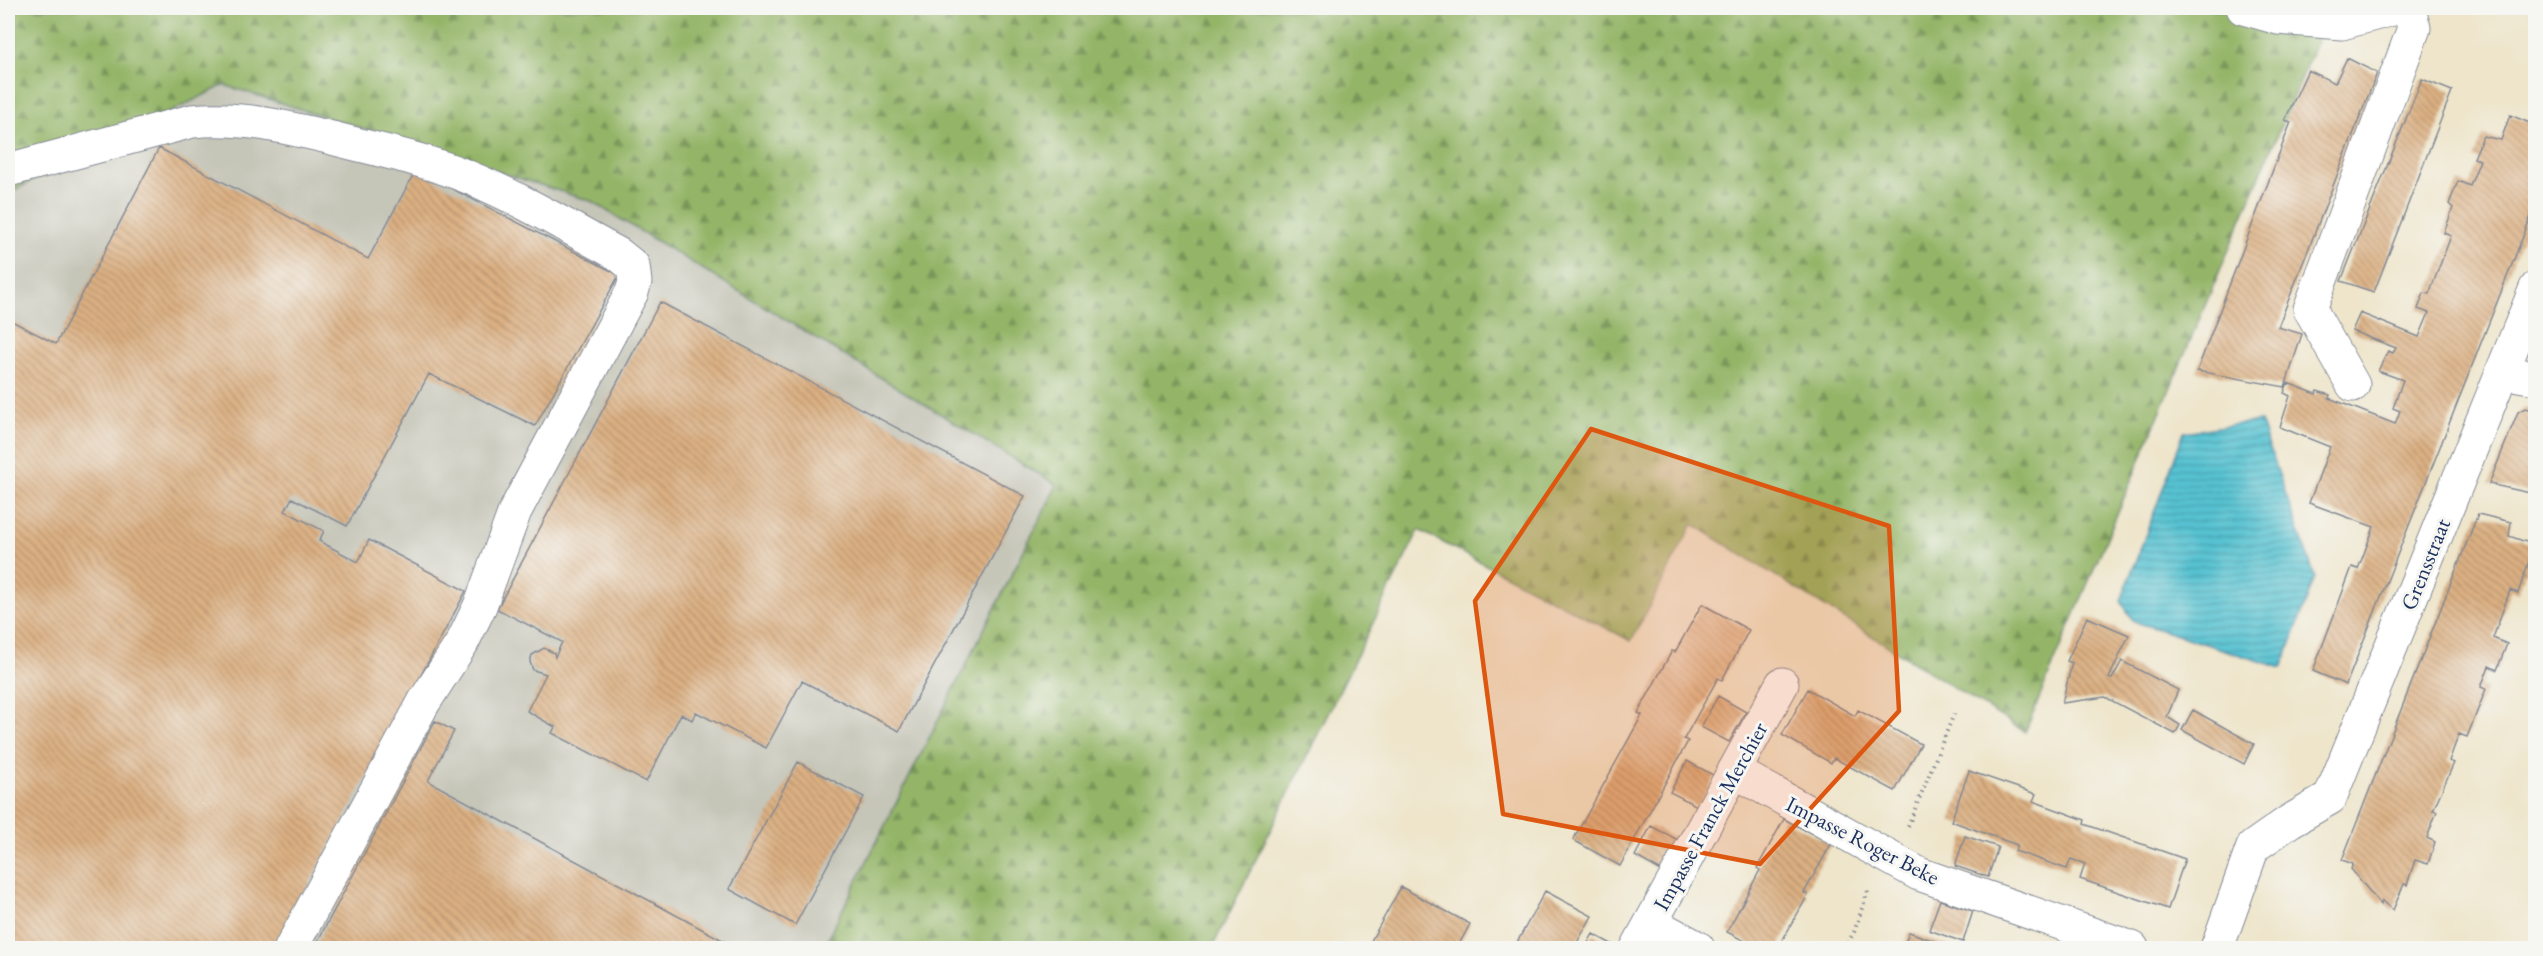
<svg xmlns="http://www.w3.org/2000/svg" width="2543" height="956" font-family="'EB Garamond',serif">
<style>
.industrial{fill:#c5c5b8}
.forest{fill:url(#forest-firs);stroke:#587263;stroke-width:1.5}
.water{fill:url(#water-rules);stroke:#387898;stroke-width:1.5}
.building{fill:url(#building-back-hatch)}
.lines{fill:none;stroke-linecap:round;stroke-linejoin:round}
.minor-casing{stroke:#848a94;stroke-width:35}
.path{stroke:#848a94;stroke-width:4;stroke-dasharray:1.5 4.5;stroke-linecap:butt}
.minor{stroke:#fff;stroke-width:33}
.marked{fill:#de5710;fill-opacity:0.2;stroke:#de5710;stroke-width:4.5;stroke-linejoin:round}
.labels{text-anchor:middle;stroke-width:6;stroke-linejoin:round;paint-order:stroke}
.street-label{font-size:22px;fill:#1b2f5e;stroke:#f6f6f2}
</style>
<defs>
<pattern id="forest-firs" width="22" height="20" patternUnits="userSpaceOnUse" patternTransform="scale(1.5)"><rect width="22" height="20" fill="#94b568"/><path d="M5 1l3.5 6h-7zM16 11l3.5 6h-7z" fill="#789459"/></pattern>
<pattern id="water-rules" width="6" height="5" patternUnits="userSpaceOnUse" patternTransform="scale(1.5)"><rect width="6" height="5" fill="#56c2d1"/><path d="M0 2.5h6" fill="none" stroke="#469ead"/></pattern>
<pattern id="building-back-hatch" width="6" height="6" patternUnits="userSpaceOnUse" patternTransform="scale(1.5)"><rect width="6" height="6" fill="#dcb082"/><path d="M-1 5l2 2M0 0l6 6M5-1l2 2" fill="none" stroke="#b2906e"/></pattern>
</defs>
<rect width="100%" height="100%" fill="#f6f6f2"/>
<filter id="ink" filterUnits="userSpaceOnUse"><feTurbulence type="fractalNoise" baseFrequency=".0167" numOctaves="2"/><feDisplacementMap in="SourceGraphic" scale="12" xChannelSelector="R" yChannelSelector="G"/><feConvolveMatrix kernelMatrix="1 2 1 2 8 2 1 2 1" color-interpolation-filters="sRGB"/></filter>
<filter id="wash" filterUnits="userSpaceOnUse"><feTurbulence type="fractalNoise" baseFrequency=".008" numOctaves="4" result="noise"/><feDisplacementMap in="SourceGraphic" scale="24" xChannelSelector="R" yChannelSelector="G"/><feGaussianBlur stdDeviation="1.35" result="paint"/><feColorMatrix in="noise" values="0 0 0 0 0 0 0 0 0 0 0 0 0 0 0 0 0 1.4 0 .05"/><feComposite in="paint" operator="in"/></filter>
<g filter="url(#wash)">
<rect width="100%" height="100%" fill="#eee5cb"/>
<path class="industrial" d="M 224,85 L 591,201 L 1057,485 L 823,948 L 8,948 L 8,193 Z"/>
<path class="forest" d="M 8,8 L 2363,8 L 2318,38 L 2025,732 L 1693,524 L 1631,641 L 1419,530 L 1212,948 L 823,948 L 1057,485 L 591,201 L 224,85 L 8,193 Z"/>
<path class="water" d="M 2260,421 L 2315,577 L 2282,668 L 2133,621 L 2121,601 L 2184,432 Z"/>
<g id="blocks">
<path class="building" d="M 2347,58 L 2377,73 L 2278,327 L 2302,334 L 2285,387 L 2197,371 L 2291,122 L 2285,120 L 2308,70 L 2335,83 Z
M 2422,79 L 2452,91 L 2374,292 L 2341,281 Z
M 2510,115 L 2535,125 L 2535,206 L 2346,685 L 2313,671 L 2352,567 L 2358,569 L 2374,527 L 2309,503 L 2330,447 L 2280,427 L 2290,396 L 2284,393 L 2288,383 L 2316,394 L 2317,391 L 2330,395 L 2329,398 L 2395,424 L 2400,411 L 2393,408 L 2403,380 L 2378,371 L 2388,351 L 2393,353 L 2396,348 L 2352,331 L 2360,313 L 2419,337 L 2429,313 L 2418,309 L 2424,293 L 2429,294 L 2451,236 L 2444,233 L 2453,208 L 2449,204 L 2458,181 L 2470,186 L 2480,160 L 2474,158 L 2483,136 L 2501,140 Z
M 159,148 L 368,259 L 416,170 L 619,275 L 535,426 L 429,374 L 347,526 L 292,498 L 285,511 L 324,531 L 319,541 L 358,562 L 369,540 L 466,591 L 275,948 L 8,948 L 8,319 L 56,344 Z
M 660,302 L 1025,496 L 899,731 L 802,681 L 766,748 L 696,712 L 692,720 L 681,714 L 646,782 L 552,733 L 555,727 L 527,711 L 546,674 L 533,670 L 530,662 L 532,655 L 544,648 L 554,653 L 555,657 L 562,642 L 497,609 Z
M 2525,408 L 2535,410 L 2535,494 L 2489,484 L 2518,412 Z
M 2478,514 L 2511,522 L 2509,536 L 2535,545 L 2535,559 L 2530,558 L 2518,593 L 2510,590 L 2493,638 L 2507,644 L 2497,670 L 2489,666 L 2481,687 L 2486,689 L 2467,737 L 2459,734 L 2449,761 L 2454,763 L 2433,810 L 2437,811 L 2427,838 L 2435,842 L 2428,864 L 2415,860 L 2407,885 L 2404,884 L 2393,910 L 2382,901 L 2381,905 L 2351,869 L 2353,864 L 2342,860 Z
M 1702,604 L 1749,630 L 1722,680 L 1718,678 L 1684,739 L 1688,741 L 1620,866 L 1573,840 L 1642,715 L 1638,713 L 1672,651 L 1675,652 Z
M 2087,617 L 2129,635 L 2109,678 L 2112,679 L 2122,661 L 2178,690 L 2167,717 L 2180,725 L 2175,734 L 2105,697 L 2062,703 L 2072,663 L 2067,661 Z
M 1808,689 L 1855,716 L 1858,710 L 1921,744 L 1895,791 L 1834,758 L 1831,763 L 1782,735 Z
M 1718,696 L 1746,712 L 1729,742 L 1701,727 Z
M 2193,710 L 2254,744 L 2244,764 L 2182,730 Z
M 435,721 L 454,731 L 428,781 L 737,948 L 314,948 Z
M 1687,761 L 1715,776 L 1699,807 L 1670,792 Z
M 798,762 L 864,797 L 795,925 L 729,889 Z
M 1969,771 L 2036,794 L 2033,801 L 2085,820 L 2084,824 L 2185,859 L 2168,909 L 2080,879 L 2085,864 L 2071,859 L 2067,869 L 2015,851 L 2017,845 L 1951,821 Z
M 1784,819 L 1831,844 L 1804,893 L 1808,895 L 1778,948 L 1758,948 L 1727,932 L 1760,870 L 1757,868 Z
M 1651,826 L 1680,841 L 1663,872 L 1635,856 Z
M 1965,836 L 1998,847 L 1988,877 L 1955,866 Z
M 1401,887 L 1470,924 L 1457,948 L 1367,948 Z
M 1545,891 L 1592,916 L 1574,948 L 1514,948 Z
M 1940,900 L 1973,911 L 1963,942 L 1929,930 Z
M 1909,932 L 1954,948 L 1903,948 Z
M 1593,934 L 1619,948 L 1585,948 Z"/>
</g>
</g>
<g filter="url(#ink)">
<use href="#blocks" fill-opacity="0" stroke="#848a94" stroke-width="1.5"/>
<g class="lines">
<g class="minor-casing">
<path id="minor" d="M 2243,8 L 2278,18 L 2342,23 L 2396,8
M 8,170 L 192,121 C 240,116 286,127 332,138 C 377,150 424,159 468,177 C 520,198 569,228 618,254 L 633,266 L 635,282 L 632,292 L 515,511 L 480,606 L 462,643 L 424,702 L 291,948
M 2502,372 L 2536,378
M 2353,385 L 2310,309 L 2414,28 L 2409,8
M 1734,771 L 1919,874 L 2132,948
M 1652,923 L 1698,948
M 1637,948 L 1782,684
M 2217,948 L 2253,847 L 2290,821 L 2330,798 L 2536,288"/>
</g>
<path class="path" d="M 1908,826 L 1954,714
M 1845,948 L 1854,932 L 1869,888"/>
<use href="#minor" class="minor"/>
</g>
</g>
<path class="marked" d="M 1591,429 L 1889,526 L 1899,711 L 1760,864 L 1503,814 L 1475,601 Z"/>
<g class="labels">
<g class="street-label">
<text transform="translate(2425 564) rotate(-68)" y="8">Grensstraat</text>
<text transform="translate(1710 816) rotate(-61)" y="8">Impasse Franck Merchier</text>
<text transform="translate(1863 840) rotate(27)" y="8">Impasse Roger Beke</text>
</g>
</g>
<rect width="2543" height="956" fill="none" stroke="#f6f6f2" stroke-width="30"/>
</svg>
